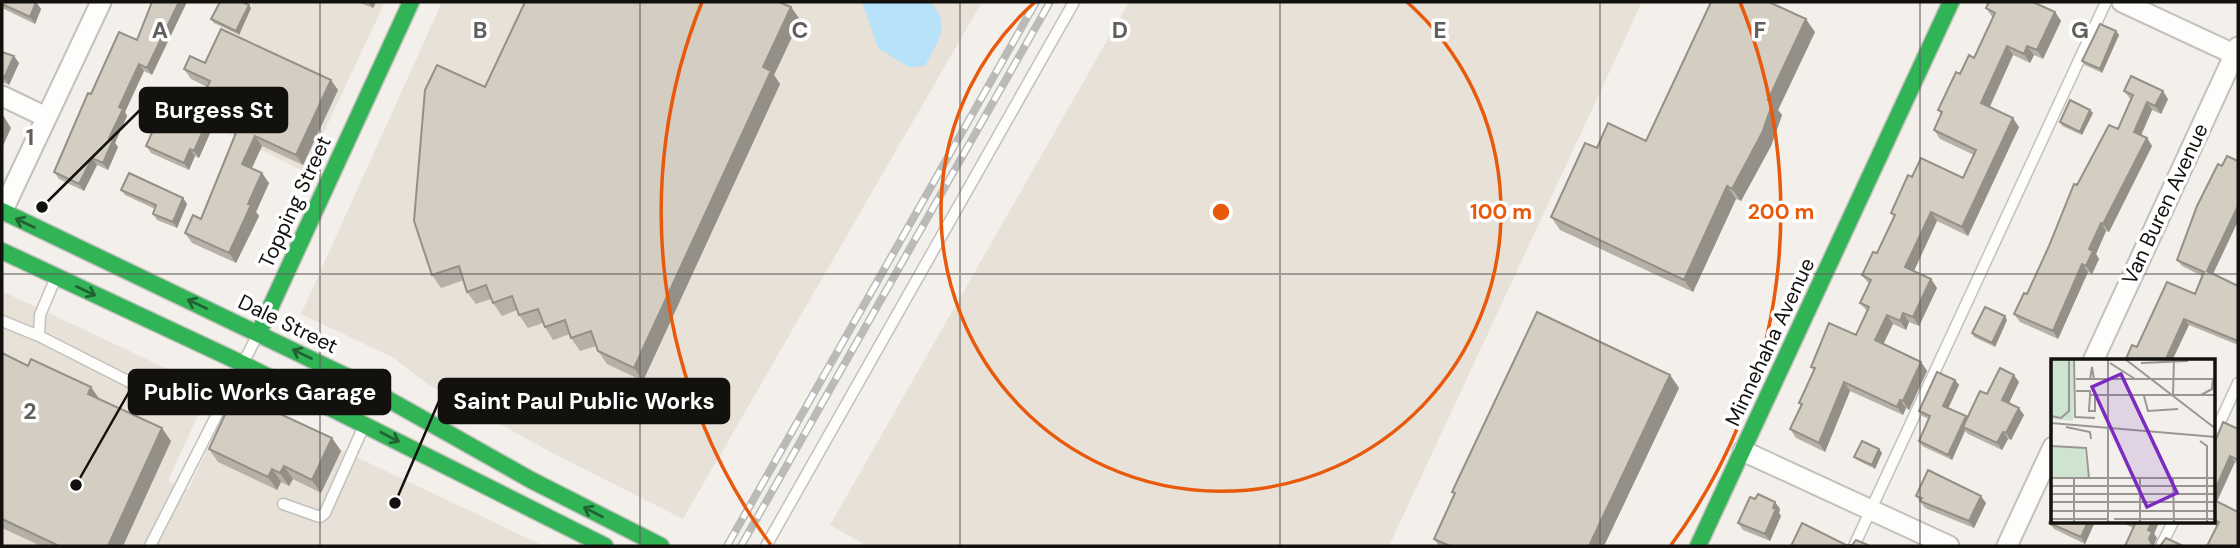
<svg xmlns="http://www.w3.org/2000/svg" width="2240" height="548" font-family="'DM Sans',sans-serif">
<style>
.built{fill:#e7e1d8}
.water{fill:#b7e2f9}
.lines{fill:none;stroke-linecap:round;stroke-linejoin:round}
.lane-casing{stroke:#c3c0bd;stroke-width:13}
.street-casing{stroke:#c3c0bd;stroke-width:23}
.fast-casing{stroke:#c3c0bd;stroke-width:19}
.lane{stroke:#fdfdfc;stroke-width:10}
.street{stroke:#fdfdfc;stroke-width:19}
.fast{stroke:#30b455;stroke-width:16}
.rail-casing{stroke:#babab9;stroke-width:8}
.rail{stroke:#fff;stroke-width:5;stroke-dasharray:16;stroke-linecap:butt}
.wall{fill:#b6b0a6}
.shaded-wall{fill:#949087}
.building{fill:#d4cdc1;stroke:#949087;stroke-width:2}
.oneway{stroke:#216232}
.grid{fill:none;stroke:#615f5c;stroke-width:2;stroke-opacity:0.55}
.ring{fill:none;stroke:#e8590c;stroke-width:3.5}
.labels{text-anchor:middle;stroke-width:7;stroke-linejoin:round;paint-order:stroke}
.street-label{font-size:21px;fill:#12110e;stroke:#fff}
.inset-road{fill:none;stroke:#999793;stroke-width:2}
.view{fill:#7b2cbf;fill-opacity:0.15;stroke:#7b2cbf;stroke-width:3.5}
.inset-edge{fill:none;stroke:#12110e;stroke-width:3.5}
.grid-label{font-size:23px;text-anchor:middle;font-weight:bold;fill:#615f5c;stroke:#fff;stroke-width:7;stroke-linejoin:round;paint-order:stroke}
.centre{fill:#e8590c;stroke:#fff;stroke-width:3.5}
.ring-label{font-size:21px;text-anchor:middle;font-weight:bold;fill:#e8590c;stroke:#fff;stroke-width:7;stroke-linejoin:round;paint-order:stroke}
.leader{fill:none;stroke:#12110e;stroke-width:2.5}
.callout-dot{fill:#12110e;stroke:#fff;stroke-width:2.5}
.callout{fill:#12110e;stroke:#12110e;stroke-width:2.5}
.callout-label{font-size:23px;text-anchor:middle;font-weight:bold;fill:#fff}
</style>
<rect width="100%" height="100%" fill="#f3f0ec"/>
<path class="built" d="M 253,2 L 385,2 L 305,172 L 199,119 Z
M 442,2 L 982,2 L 683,519 L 556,455 L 426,383 L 394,358 L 301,314 Z
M 1129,2 L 1642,2 L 1389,546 L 867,546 L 830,525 Z
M 2,291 L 210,389 L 168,481 L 188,490 L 232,398 L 544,546 L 2,546 Z"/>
<path class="water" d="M 862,2 L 930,2 C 953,25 937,41 925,66 L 909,67 L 878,48 Z"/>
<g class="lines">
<g class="lane-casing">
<path id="lane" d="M 56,277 L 40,315 L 39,336 L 171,403 L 189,399 L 217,412
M 2,321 L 39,336
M 2214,435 L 2238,383
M 283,504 L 320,517 L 325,513 L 363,428
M 150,546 L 258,334
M 766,546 L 1074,2
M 1854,546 L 2106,2
M 2161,546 L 2173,522"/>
</g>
<g class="street-casing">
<path id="street" d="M 2122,2 L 2238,56
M 2,96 L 46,117
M 2,212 L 101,2
M 2093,361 L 2238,47
M 1743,451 L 1949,546
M 2007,546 L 2053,447"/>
</g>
<g class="fast-casing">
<path id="fast" d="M 2,211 L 352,379 L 531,480 L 661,546
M 2,251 L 241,363 L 605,546
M 259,332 L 411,2
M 1698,546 L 1951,2"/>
</g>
<use href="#lane" class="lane"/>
<use href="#street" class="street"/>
<use href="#fast" class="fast"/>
<g class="rail-casing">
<path id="rail" d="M 727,546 L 1036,2
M 741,546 L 1050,2"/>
</g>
<use href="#rail" class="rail"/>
</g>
<path class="wall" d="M 2,2 L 36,2 L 41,9 L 35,24 L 2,8 Z
M 358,2 L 376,2 L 373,8 Z
M 791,7 L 800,20 L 774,75 L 780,84 L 643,381 L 607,364 L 598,351 L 596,346 L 580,351 L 571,338 L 570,334 L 553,340 L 545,327 L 543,323 L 528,328 L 519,315 L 517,310 L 502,316 L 493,303 L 491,299 L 476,304 L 467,292 L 464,280 L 441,288 L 432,275 L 485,87 Z
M 251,8 L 239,35 L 214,23 L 211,19 Z
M 1986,8 L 2055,12 L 2061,21 L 2043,59 L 2034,55 L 2030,63 L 2013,55 L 1990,107 L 2019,127 L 1968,236 L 1937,221 L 1914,271 L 1931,279 L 1937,288 L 1919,326 L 1909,322 L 1906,330 L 1893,324 L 1883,344 L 1921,362 L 1927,371 L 1909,410 L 1906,408 L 1903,415 L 1850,391 L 1825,452 L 1796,438 L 1790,429 L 1801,406 L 1799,403 L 1814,371 L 1811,367 L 1856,335 L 1867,311 L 1860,303 L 1869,284 L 1862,275 L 1877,253 L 1894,217 L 1891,213 L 1912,177 L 1963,178 L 1974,155 L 1940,139 L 1934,130 L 1941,114 L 1938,110 L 1960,74 L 1974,58 L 1993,18 Z
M 2116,31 L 2119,35 L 2102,73 L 2085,65 L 2082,61 Z
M 1815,32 L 1778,110 L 1782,115 L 1771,146 L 1741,201 L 1736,199 L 1693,292 L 1560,230 L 1551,217 L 1597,148 L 1646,141 Z
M 137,40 L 152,75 L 144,71 L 125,112 L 127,116 L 115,143 L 118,147 L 108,170 L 97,165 L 84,191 L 59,179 L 54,172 L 91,94 Z
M 2,52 L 19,63 L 9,85 L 2,82 Z
M 205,63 L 338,90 L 303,165 L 262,146 L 252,168 L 269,183 L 256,212 L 259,216 L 236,263 L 192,243 L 185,233 L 201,219 L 235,134 L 204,120 L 197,109 L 207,87 L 191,79 L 184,69 Z
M 2124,91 L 2168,99 L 2161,114 L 2152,110 L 2141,135 L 2147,138 L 2152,146 L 2109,232 L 2106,231 L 2096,254 L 2099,259 L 2092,274 L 2088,272 L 2058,339 L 2020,322 L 2014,314 L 2027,294 L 2077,185 L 2118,129 L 2131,100 Z
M 2090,110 L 2093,113 L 2082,135 L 2062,126 L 2060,122 Z
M 169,124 L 211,131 L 199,158 L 195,156 L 189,170 L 151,153 L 146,146 Z
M 2238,161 L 2238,221 L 2213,274 L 2238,286 L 2238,345 L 2189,325 L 2137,347 L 2195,294 L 2202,276 L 2182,266 L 2177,260 L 2222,166 Z
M 121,190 L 183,198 L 187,204 L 177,228 L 157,220 L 153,214 L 155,209 L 125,195 Z
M 2007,320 L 1995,347 L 1974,337 L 1972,333 Z
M 2,353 L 100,400 L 171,441 L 123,546 L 41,546 L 2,528 Z
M 1670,375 L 1679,388 L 1604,546 L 1439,546 L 1434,539 L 1454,495 L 1452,492 Z
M 1955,380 L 1959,385 L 1948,408 L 1967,418 L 1987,394 L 2019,382 L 2009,403 L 2024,415 L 2011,440 L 2008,439 L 2002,450 L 1968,434 L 1965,431 L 1952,460 L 1922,446 L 1919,441 L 1929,419 L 1922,416 L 1919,411 Z
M 2238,429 L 2238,464 L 2235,462 L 2217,502 L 2238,512 L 2217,526 L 2209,522 L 2214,522 L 2214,444 Z
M 332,438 L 341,451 L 321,493 L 293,479 L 289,486 L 281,482 L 277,490 L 218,462 L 209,449 Z
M 1879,449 L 1882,453 L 1875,469 L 1857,460 L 1854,457 Z
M 1916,496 L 1986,503 L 1974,528 L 1925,508 Z
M 1775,502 L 1780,509 L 1779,513 L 1781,516 L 1770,541 L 1743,530 L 1738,523 Z
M 2095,522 L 2085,544 L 2054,529 L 2049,523 Z
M 2121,522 L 2159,522 L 2154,534 L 2157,538 L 2154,546 L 2183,546 L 2125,546 L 2133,528 Z"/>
<path class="shaded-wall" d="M 36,2 L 41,9 L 35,24 L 30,17 Z
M 179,2 L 187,2 L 152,75 L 147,68 Z
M 368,2 L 376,2 L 373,8 Z
M 249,5 L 251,8 L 239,35 L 236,31 Z
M 791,7 L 800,20 L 774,75 L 780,84 L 643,381 L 634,368 L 763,67 Z
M 2055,12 L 2061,21 L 2043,59 L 2037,50 Z
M 1806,19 L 1815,32 L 1778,110 L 1782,115 L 1771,146 L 1741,201 L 1732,189 L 1768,100 Z
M 2116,31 L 2119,35 L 2102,73 L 2100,69 Z
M 2007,46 L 2013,55 L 1987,112 L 1981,103 Z
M 2027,46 L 2034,55 L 2030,63 L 2024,54 Z
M 14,56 L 19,63 L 9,85 L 4,78 Z
M 139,64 L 144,71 L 125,112 L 127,116 L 115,143 L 118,147 L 108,170 L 103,163 L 109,138 L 119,107 Z
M 331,80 L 338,90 L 303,165 L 296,155 Z
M 2163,91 L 2168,99 L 2161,114 L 2155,106 Z
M 2147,102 L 2152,110 L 2139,140 L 2134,132 Z
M 2090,110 L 2093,113 L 2082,135 L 2080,132 Z
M 3,115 L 11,128 L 2,148 L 2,116 Z
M 2013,118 L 2019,127 L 1968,236 L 1962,227 Z
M 206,124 L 211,131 L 199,158 L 194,151 Z
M 255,136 L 262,146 L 249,174 L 242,164 Z
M 2147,138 L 2152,146 L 2109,232 L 2103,224 Z
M 190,149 L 195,156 L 189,170 L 184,163 Z
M 92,158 L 97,165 L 84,191 L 79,184 Z
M 262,173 L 269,183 L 256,212 L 259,216 L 236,263 L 229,253 L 248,204 Z
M 1727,186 L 1736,199 L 1693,292 L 1684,280 Z
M 183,198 L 187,204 L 177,228 L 173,222 Z
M 2238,206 L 2238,221 L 2211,278 L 2207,271 Z
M 1931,212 L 1937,221 L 1912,275 L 1905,267 Z
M 2101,223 L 2106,231 L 2096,254 L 2099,259 L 2092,274 L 2086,266 L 2089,249 Z
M 2082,264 L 2088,272 L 2058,339 L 2053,331 Z
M 1931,279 L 1937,288 L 1919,326 L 1913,317 Z
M 1903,313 L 1909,322 L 1906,330 L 1900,321 Z
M 1887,315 L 1893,324 L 1881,349 L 1875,340 Z
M 2005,316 L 2007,320 L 1995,347 L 1992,343 Z
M 2184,319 L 2189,325 L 2172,361 L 2165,361 Z
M 1921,362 L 1927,371 L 1909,410 L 1903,401 Z
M 1670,375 L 1679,388 L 1604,546 L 1589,546 Z
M 2014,375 L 2019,382 L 2007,407 L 2002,400 Z
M 1955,380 L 1959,385 L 1947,411 L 1943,406 Z
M 1844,382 L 1850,391 L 1825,452 L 1819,443 Z
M 91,387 L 100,400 L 88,394 Z
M 1900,400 L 1906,408 L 1903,415 L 1897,407 Z
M 2019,408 L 2024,415 L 2011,440 L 2006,433 Z
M 1966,416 L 1970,421 L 1963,427 L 1965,431 L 1952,460 L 1948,455 Z
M 162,428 L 171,441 L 123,546 L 108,546 Z
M 2003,432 L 2008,439 L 2002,450 L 1997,443 Z
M 332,438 L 341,451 L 321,493 L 312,480 Z
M 1879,449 L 1882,453 L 1875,469 L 1872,465 Z
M 2230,456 L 2235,462 L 2215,505 L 2214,503 L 2214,492 Z
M 284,466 L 293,479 L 289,486 L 280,473 Z
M 272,469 L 281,482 L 277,490 L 268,477 Z
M 1981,496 L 1986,503 L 1974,528 L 1969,521 Z
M 1775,502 L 1780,509 L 1779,513 L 1781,516 L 1770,541 L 1765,534 Z
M 2088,522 L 2095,522 L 2085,544 L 2081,537 Z
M 2152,522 L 2159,522 L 2154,534 L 2157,538 L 2153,546 L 2149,539 L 2148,530 Z"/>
<path class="building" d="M 2,2 L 36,2 L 30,17 L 2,4 Z
M 152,2 L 179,2 L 147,68 L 139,64 L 119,107 L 123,109 L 109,138 L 113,140 L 103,163 L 92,158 L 79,184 L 54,172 L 88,93 L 91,94 L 119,32 L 137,40 Z
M 220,2 L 242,2 L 249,5 L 236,31 L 211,19 Z
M 525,2 L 779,2 L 791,7 L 763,67 L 771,71 L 634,368 L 598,351 L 591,331 L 571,338 L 565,320 L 545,327 L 538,309 L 519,315 L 512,296 L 493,303 L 486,285 L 467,292 L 459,266 L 432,275 L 414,221 L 425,90 L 437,65 L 485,87 Z
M 1711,2 L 1769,2 L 1806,19 L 1768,100 L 1773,102 L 1762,133 L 1732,189 L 1727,186 L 1684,280 L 1551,217 L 1585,143 L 1597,148 L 1608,123 L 1646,141 Z
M 1989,2 L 2033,2 L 2055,12 L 2037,50 L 2027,46 L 2024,54 L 2007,46 L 1981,103 L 2013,118 L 1962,227 L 1931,212 L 1905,267 L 1931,279 L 1913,317 L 1903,313 L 1900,321 L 1887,315 L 1875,340 L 1921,362 L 1903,401 L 1900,400 L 1897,407 L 1844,382 L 1819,443 L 1790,429 L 1802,404 L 1799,403 L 1815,368 L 1811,367 L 1829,323 L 1856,335 L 1869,307 L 1860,303 L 1871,280 L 1862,275 L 1873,252 L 1877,253 L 1895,215 L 1891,213 L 1908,175 L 1912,177 L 1921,158 L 1963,178 L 1976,150 L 1934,130 L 1942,112 L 1938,110 L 1956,72 L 1960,74 L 1969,55 L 1974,58 L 1995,13 L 1986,8 Z
M 2100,24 L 2116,31 L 2100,69 L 2082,61 Z
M 221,29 L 331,80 L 296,155 L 255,136 L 242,164 L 262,173 L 248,204 L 251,205 L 229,253 L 185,233 L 193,215 L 201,219 L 238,128 L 197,109 L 210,81 L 184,69 L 190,56 L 205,63 Z
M 2,52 L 14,56 L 4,78 L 2,77 Z
M 2131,76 L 2163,91 L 2155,106 L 2147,102 L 2134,132 L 2147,138 L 2103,224 L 2101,223 L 2089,249 L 2093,251 L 2086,266 L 2082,264 L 2053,331 L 2014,314 L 2024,293 L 2027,294 L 2049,246 L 2074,184 L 2077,185 L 2109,125 L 2118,129 L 2133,95 L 2124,91 Z
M 2070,100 L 2090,110 L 2080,132 L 2060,122 Z
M 175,110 L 206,124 L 194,151 L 190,149 L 184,163 L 146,146 L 158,119 L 169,124 Z
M 2227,156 L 2238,161 L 2238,206 L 2207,271 L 2238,286 L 2238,341 L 2184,319 L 2165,361 L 2125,361 L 2132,345 L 2137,347 L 2167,282 L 2195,294 L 2204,272 L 2177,260 L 2197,206 L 2218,164 L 2222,166 Z
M 129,173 L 183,198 L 173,222 L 153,214 L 156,205 L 121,190 Z
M 1985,307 L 2005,316 L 1992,343 L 1972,333 Z
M 1537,312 L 1670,375 L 1589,546 L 1450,546 L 1434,539 L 1455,493 L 1452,492 Z
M 2,353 L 28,366 L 31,359 L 91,387 L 88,394 L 162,428 L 108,546 L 59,546 L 2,519 Z
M 2000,368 L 2014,375 L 2002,400 L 2019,408 L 2006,433 L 2003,432 L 1997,443 L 1963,427 L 1980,391 L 1987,394 Z
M 1937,372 L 1955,380 L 1943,406 L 1966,416 L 1948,455 L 1919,441 L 1930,416 L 1919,411 Z
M 235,393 L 332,438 L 312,480 L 284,466 L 280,473 L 272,469 L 268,477 L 209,449 Z
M 2223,422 L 2238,429 L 2238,460 L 2230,456 L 2214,492 L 2214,444 Z
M 1862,441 L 1879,449 L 1872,465 L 1854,457 Z
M 1928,470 L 1981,496 L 1969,521 L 1920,501 L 1922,498 L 1916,496 Z
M 1758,494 L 1775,502 L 1773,508 L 1776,509 L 1765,534 L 1738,523 L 1750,497 L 1755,499 Z
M 2214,500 L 2238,512 L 2238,546 L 2207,546 L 2219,522 L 2214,520 Z
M 2053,516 L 2053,522 L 2088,522 L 2081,537 L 2049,523 Z
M 2130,522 L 2152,522 L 2148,530 L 2152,532 L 2149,539 L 2153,546 L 2160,546 L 2166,538 L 2183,546 L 2125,546 L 2135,524 Z
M 1802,523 L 1846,545 L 1852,545 L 1856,540 L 1870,546 L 1791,546 Z"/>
<defs><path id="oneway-shaft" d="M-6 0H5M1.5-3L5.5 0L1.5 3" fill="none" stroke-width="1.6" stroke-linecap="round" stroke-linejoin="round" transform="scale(1.75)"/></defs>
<g class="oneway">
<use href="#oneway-shaft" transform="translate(25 223) rotate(-155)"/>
<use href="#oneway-shaft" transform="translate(86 291) rotate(25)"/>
<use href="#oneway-shaft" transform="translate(197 304) rotate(-155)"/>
<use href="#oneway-shaft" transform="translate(302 354) rotate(-154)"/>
<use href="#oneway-shaft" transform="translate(390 437) rotate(27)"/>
<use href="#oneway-shaft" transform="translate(593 512) rotate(-153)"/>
</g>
<path class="grid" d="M 320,2 L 320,546M 640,2 L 640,546M 960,2 L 960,546M 1280,2 L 1280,546M 1600,2 L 1600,546M 1920,2 L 1920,546M 2,274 L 2238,274"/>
<g class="ring">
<path d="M1407 2A280 280 0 1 1 1035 2"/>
<path d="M771 545A560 560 0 0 1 702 2M1740 2A560 560 0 0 1 1671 545"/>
</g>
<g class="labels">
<g class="street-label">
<text transform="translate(295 202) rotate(-65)" y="7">Topping Street</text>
<text transform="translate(2165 204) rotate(-65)" y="7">Van Buren Avenue</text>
<text transform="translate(288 324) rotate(26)" y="7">Dale Street</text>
<text transform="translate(1770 342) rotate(-65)" y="7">Minnehaha Avenue</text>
</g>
</g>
<g transform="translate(2051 359)">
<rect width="164" height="164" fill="#f3f0ec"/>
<path d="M 0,0 L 22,0 L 22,62 L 0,60 ZM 0,88 L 33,89 L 37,118 L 0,118 Z" fill="#cee3d0"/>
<path class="inset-road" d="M 23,0 L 24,58 L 44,59M 57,0 L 57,164M 74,0 L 165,70M 59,4 L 84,20M 90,4 L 137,2M 25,20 L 165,20M 39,20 L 41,8 L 43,21M 25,32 L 39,32 L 39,36 L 165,36M 39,36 L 38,52 L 44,52 L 44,36M 122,36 L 123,0M 150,36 L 161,30 L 162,20M 93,37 L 97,52 L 127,50M 0,57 L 10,59 L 18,52 L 18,0M 0,64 L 165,78M 15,68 L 39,73 L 40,80M 149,82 L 156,87 L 156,164M 0,87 L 35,89 L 38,119 L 165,119M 0,119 L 38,119M 23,119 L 23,164M 89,119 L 89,164M 122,119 L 123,164M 0,127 L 56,127M 57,127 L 165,127M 0,135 L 165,135M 0,143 L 165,143M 0,152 L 165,152M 0,160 L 57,160M 63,160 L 165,160"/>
<path class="view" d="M 70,15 L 126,134 L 96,148 L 41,28 Z"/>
<rect width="164" height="164" class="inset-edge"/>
</g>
<g class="grid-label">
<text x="160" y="38">A</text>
<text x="480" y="38">B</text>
<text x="800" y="38">C</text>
<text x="1120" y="38">D</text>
<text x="1440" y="38">E</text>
<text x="1760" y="38">F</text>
<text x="2080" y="38">G</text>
<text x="30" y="145">1</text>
<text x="30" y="419">2</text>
</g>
<circle cx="1221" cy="212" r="10" class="centre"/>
<g class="ring-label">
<text x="1501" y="219">100 m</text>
<text x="1781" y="219">200 m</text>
</g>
<path class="leader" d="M42 207L140 110M76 485L129 392M395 503L439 401"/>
<g class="callout-dot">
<circle cx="42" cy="207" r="7"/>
<circle cx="76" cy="485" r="7"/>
<circle cx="395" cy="503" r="7"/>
</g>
<g class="callout">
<rect x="140" y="88" width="147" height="44" rx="7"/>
<rect x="129" y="370" width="261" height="44" rx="7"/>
<rect x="439" y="379" width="290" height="44" rx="7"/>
</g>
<g class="callout-label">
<text x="214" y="118">Burgess St</text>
<text x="260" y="400">Public Works Garage</text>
<text x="584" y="409">Saint Paul Public Works</text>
</g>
<rect width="2240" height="548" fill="none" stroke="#12110e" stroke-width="7"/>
</svg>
